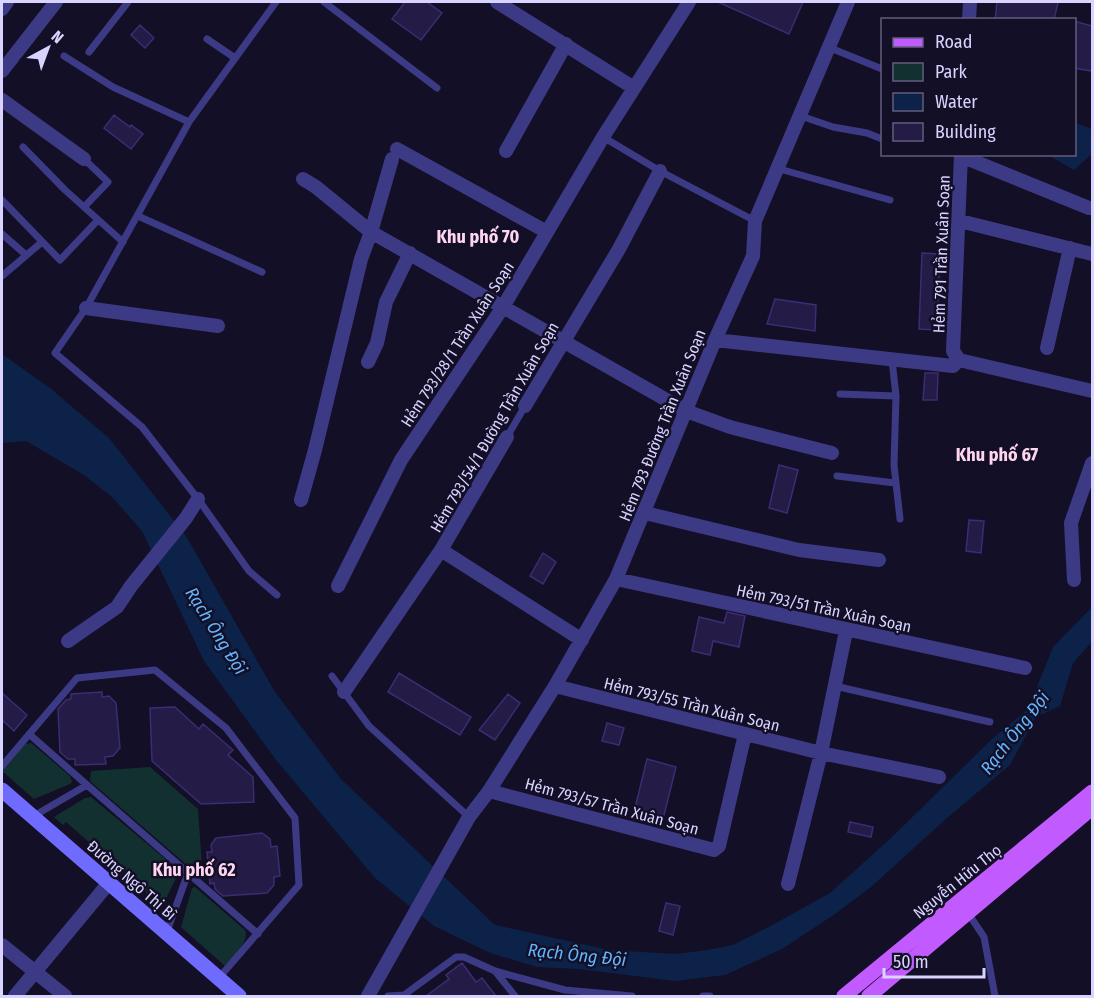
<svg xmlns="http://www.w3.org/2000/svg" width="1094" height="998" font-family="'Fira Sans Condensed',sans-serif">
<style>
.green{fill:#12302f}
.water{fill:#0c2248}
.building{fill:#241b47;stroke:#3b2d73;stroke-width:1.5}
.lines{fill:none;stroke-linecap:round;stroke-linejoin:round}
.lane{stroke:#3d3a85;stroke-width:7}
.street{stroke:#3d3a85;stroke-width:14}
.secondary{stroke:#6f6bff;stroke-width:15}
.primary{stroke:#c25bff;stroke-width:15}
.labels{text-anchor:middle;stroke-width:5;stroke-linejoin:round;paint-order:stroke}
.street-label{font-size:16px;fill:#d9d4ff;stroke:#130f26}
.neighbourhood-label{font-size:18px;font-weight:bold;fill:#ffd6f0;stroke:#130f26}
.water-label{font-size:18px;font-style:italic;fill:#62b6ff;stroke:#130f26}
</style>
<rect width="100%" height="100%" fill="#130f26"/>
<path class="green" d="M 31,743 L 70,776 L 72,782 L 70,784 L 34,799 L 2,771 L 25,744 Z
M 150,767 L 198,809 L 202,865 L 188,866 L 90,781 L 91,771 Z
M 91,797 L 175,867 L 176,878 L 161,909 L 152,901 L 153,898 L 66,822 L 63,825 L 54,817 L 85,798 Z
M 195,887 L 245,930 C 250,942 233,956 225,966 L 181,927 L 192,888 Z"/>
<path class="water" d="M 1075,123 L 1092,129 L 1092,154 L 1074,170 L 1048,155 L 1074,154 Z
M 2,354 L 50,388 L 109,438 L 186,536 L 275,692 L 341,779 L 495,925 L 609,950 L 676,954 L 707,950 L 733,945 L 776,923 L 830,893 L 892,837 L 992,739 L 1028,709 L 1053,647 L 1092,607 L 1092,642 L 1073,663 L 1060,706 L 1036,717 L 1010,765 L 947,818 L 871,887 L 835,914 L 782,949 L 725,975 L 675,981 L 579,969 L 537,967 L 490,953 L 434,926 L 375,878 L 276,760 L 204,661 L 142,531 L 113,498 L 84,475 L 26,441 L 2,443 Z"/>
<path class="building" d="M 405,2 L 427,2 L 442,13 L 421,40 L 392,19 Z
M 718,2 L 803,2 L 789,34 Z
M 997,2 L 1058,2 L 1054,20 L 995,20 Z
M 1074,21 L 1092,26 L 1092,71 L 1074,68 Z
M 140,25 L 154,38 L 145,48 L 131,35 Z
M 114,115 L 130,127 L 131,125 L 143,134 L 131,149 L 104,128 Z
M 922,253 L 940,254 L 937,330 L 919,329 Z
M 775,299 L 816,305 L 815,331 L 767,324 Z
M 925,373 L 938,373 L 937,400 L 923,400 Z
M 779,465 L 798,470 L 787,513 L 769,508 Z
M 969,520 L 984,521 L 981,553 L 966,551 Z
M 543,553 L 556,562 L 543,584 L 530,576 Z
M 727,612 L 745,616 L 739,647 L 713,641 L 710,655 L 692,651 L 699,617 L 724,623 Z
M 399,673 L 471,717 L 460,735 L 388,692 Z
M 102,692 L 102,697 L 109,696 L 116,703 L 120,748 L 113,756 L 105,757 L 106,764 L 75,765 L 75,759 L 68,759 L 60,752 L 58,709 L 66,700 L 71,699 L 71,694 Z
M 2,693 L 27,715 L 14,731 L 2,720 Z
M 508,694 L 520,703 L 495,740 L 479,730 Z
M 175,707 L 199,729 L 203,724 L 233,750 L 228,755 L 253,777 L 254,802 L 201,804 L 152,761 L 150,708 Z
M 607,723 L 624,728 L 619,745 L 602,741 Z
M 647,759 L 676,767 L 664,815 L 635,808 Z
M 850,822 L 873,827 L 871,837 L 848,832 Z
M 262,833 L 270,839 L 271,847 L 277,846 L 280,876 L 274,877 L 274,885 L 267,893 L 223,896 L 215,889 L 214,883 L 210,884 L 207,852 L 212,852 L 211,845 L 216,838 Z
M 666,903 L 680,906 L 673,935 L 659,931 Z
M 462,963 L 476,982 L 482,978 L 496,996 L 426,996 L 449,979 L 446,975 Z"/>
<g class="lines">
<path class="lane" d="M 276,2 L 189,122 L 86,308 L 55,353 L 142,427 L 198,499 L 249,571 L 277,595
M 324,2 L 437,88
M 207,39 L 235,58
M 828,47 L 882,69
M 89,52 L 128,2
M 64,56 L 113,87 L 189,122
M 798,115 L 833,127 L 867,133 L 882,139
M 603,137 L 660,171 L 755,221
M 23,147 L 65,190 L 123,242
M 776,168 L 890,200
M 2,200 L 60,260 L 98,220
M 84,207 L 108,182 L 84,159
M 138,216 L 262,272
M 2,234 L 26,255
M 2,276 L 42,242
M 892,360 L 896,396 L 894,465 L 900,519
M 840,394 L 896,396
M 507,437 L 525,406
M 837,476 L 895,483
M 332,676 L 369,726 L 469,817
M 835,686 L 990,722
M 29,734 L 87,785
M 2,766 L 77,678 L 155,670 L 226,728 L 295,818 L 299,885 L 218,979
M 32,817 L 87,785 L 188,873 L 166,934
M 188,873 L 258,934
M 968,913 L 984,937 L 995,996
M 495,971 L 515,996
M 388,996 L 404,995 L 456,957 L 464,957 L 495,971 L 565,990 L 632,996
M 703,996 L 710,996"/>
<path class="street" d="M 497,2 L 634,88
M 2,9 L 7,2
M 969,20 L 970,2
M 2,71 L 56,2
M 2,100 L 84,159
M 397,149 L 547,232
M 506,151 L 566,44
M 961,154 L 953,351 L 959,360 L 1092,391
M 961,156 L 1089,208
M 303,179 L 316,187 L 371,232 L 686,411 L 730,427 L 832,453
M 960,221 L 1092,254
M 86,308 L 218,326
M 715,340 L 953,366 L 959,360
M 1047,348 L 1070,248
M 368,362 L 377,343 L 386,302 L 410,253
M 525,406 L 619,249 L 660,171
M 301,500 L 315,450 L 361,259 L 371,232 L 392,159
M 645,513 L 799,550 L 879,560
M 441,550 L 582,640
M 616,579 L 1025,668
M 1074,580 L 1071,523 L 1092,463
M 338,586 L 401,460 L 503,307 L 603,137 L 689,2
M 68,641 L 117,607 L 131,586 L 186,518 L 198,499
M 555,686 L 821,753 L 939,777
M 344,692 L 441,550 L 507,437
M 489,791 L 714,850 L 719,846 L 745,734
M 788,884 L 821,753 L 846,631
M 2,945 L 65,996
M 15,996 L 108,884
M 368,996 L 469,817 L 489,791 L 555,686 L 616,579 L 715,340 L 753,256 L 755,221 L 848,2"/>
<path class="secondary" d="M 2,790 L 239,996"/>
<path class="primary" d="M 844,996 L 1092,792
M 869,996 L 1092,808"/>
</g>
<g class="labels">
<g class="street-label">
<text transform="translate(941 254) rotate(-88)" y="6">Hẻm 791 Trần Xuân Soạn</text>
<text transform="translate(457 344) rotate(-57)" y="6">Hẻm 793/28/1 Trần Xuân Soạn</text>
<text transform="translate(662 425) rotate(-68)" y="6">Hẻm 793 Đường Trần Xuân Soạn</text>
<text transform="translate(494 427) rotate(-60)" y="6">Hẻm 793/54/1 Đường Trần Xuân Soạn</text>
<text transform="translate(824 608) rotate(12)" y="6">Hẻm 793/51 Trần Xuân Soạn</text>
<text transform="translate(692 704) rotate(14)" y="6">Hẻm 793/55 Trần Xuân Soạn</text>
<text transform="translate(612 806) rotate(15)" y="6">Hẻm 793/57 Trần Xuân Soạn</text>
<text transform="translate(132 880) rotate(41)" y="6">Đường Ngô Thị Bì</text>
<text transform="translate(957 881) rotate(-39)" y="6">Nguyễn Hữu Thọ</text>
</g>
<g class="neighbourhood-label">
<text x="478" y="243">Khu phố 70</text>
<text x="997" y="461">Khu phố 67</text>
<text x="194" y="876">Khu phố 62</text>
</g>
<g class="water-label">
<text transform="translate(216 631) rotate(58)" y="6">Rạch Ông Đội</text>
<text transform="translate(1015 733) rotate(-52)" y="6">Rạch Ông Đội</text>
<text transform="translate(577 955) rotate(6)" y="6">Rạch Ông Đội</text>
</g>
</g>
<rect width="1094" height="998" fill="none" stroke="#d9d4ff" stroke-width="6"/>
<rect x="881" y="18" width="195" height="138" fill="#130f26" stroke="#625e7d" stroke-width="1.5"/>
<rect x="893" y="38" width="30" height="9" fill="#c25bff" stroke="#625e7d" stroke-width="1.5"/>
<text x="935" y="48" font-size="18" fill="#d9d4ff">Road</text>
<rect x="893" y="63" width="30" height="18" fill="#12302f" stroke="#625e7d" stroke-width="1.5"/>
<text x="935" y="78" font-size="18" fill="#d9d4ff">Park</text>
<rect x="893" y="93" width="30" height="18" fill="#0c2248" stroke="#625e7d" stroke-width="1.5"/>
<text x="935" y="108" font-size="18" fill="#d9d4ff">Water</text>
<rect x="893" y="123" width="30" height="18" fill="#241b47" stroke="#625e7d" stroke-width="1.5"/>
<text x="935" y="138" font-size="18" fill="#d9d4ff">Building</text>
<g transform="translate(48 48) rotate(41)" stroke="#130f26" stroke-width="4.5" paint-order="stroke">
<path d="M0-4.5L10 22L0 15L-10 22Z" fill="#d9d4ff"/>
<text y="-9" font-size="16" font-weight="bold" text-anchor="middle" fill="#d9d4ff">N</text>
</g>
<path d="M884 968v9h100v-9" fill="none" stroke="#d9d4ff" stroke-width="3"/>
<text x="893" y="968" font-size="18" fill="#d9d4ff" stroke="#130f26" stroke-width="4.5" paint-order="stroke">50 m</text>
</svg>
